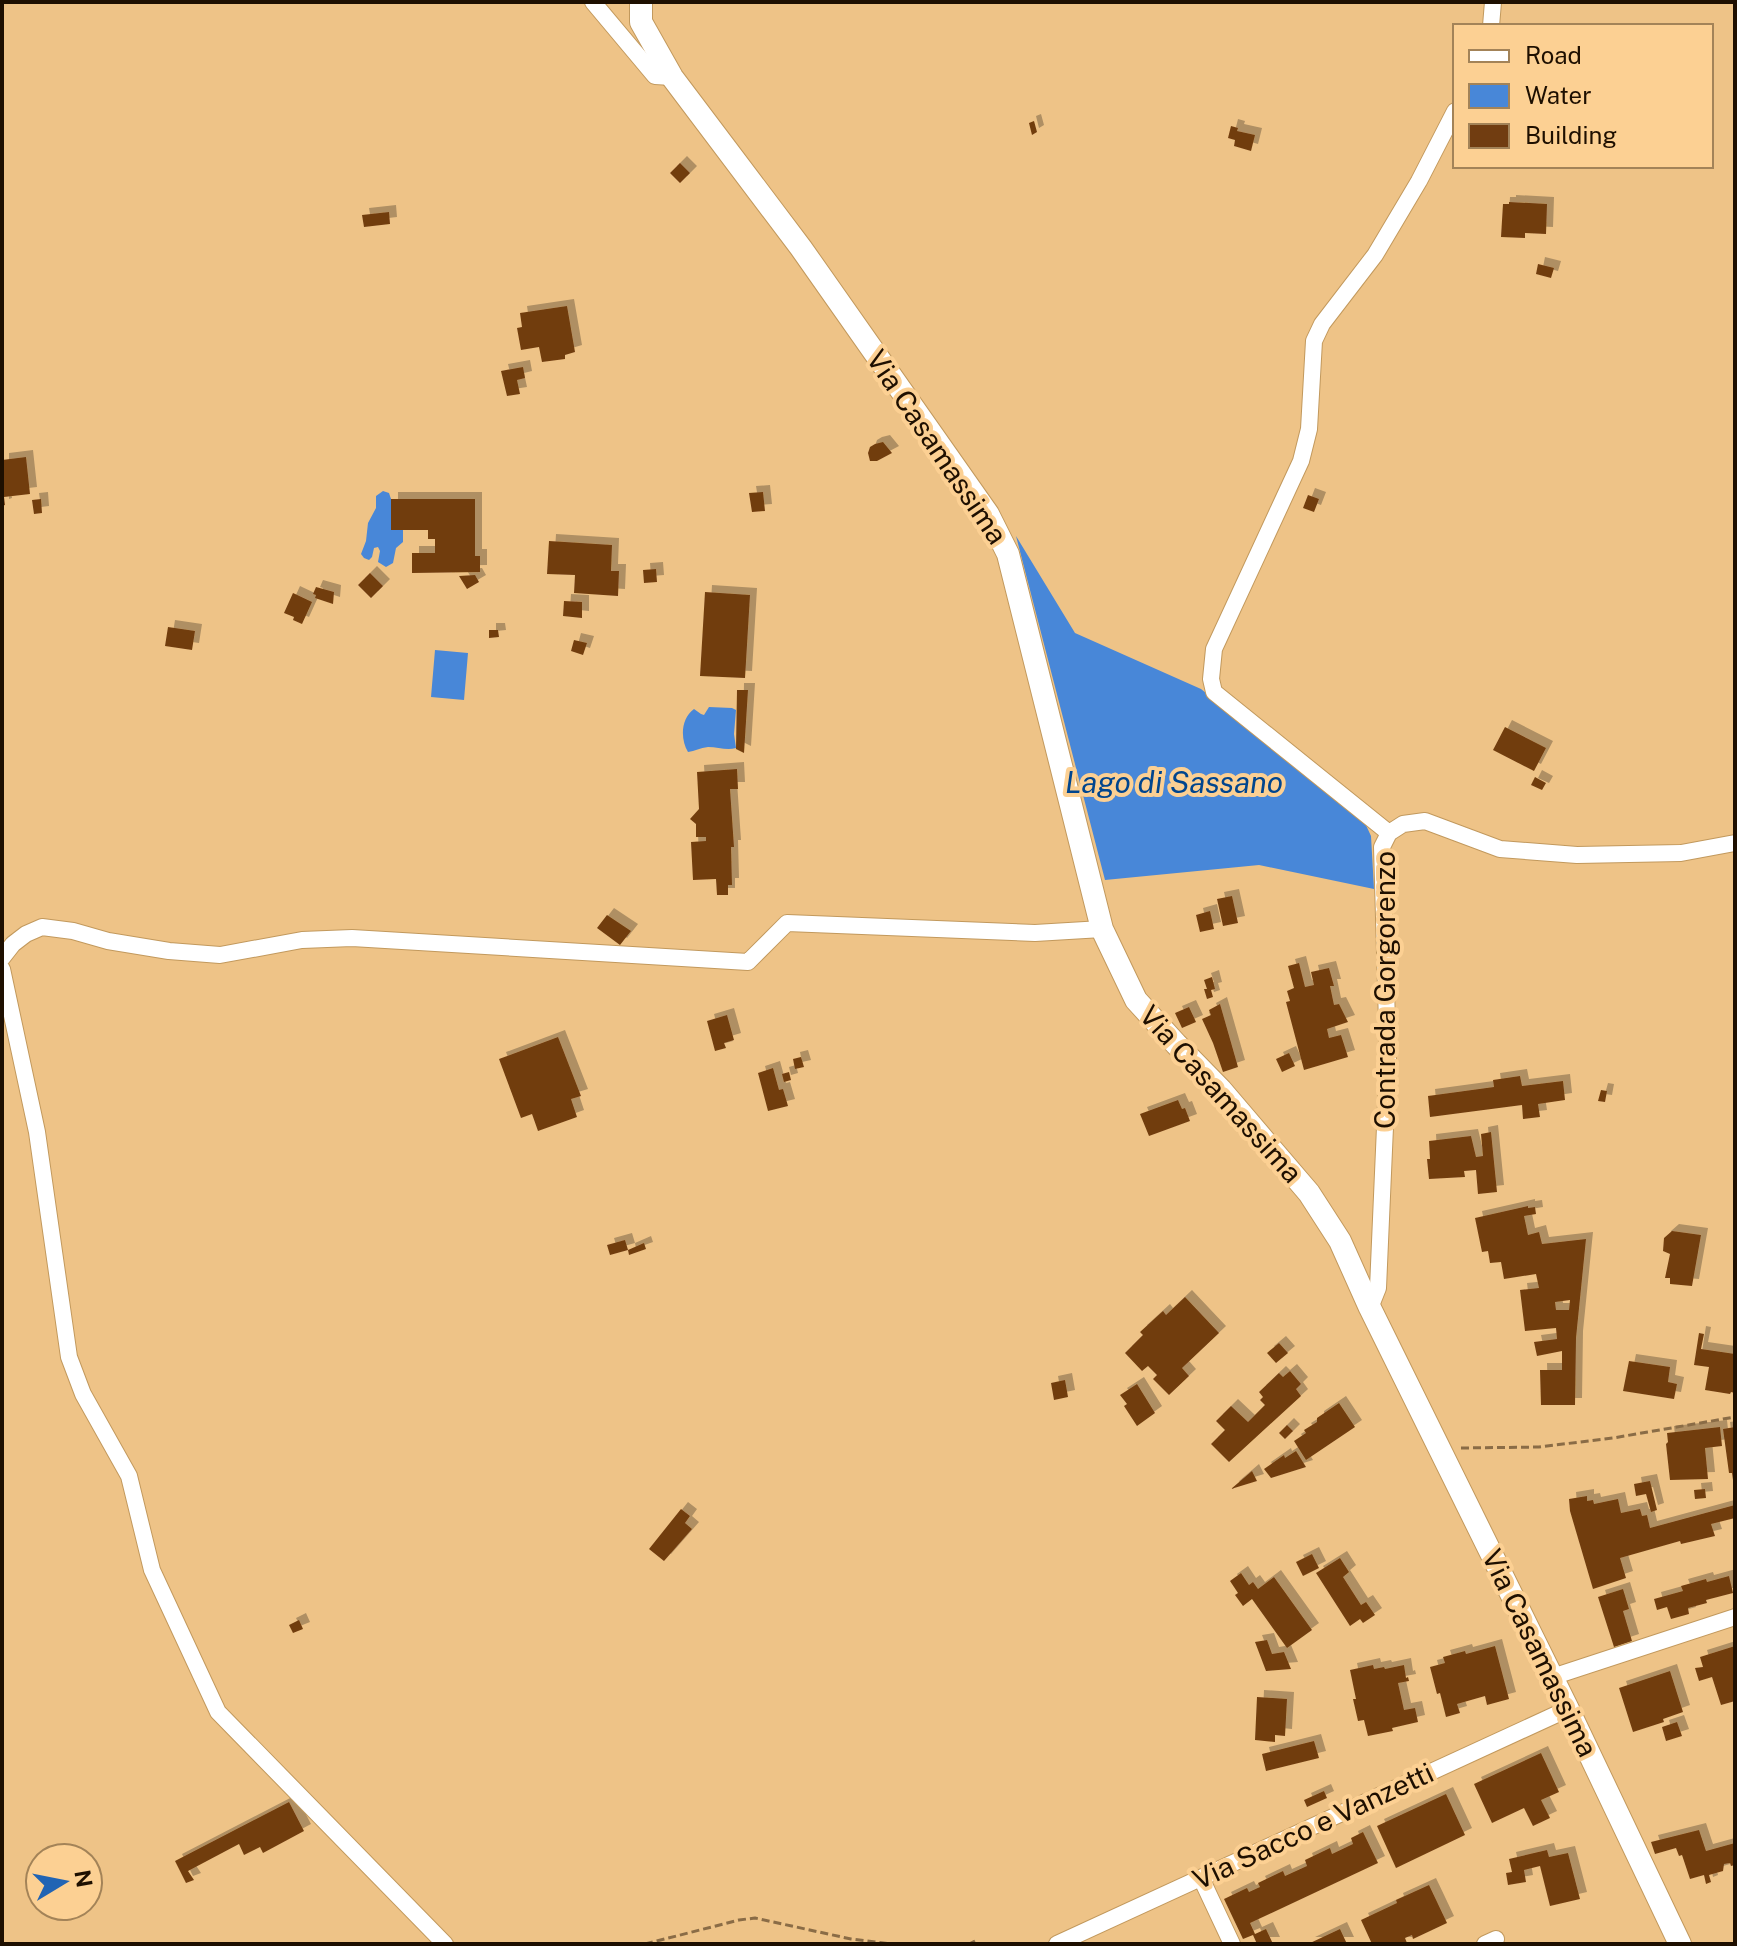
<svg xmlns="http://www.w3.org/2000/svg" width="1737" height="1946" font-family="'Public Sans',sans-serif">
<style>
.water{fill:#4887d8}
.building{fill:#713d11;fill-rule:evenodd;filter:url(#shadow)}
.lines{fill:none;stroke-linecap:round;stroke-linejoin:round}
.street-casing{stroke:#c2995d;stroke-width:18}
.secondary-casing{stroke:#c2995d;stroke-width:24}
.path{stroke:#8a6c46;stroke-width:3;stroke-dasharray:8 4;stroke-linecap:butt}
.street{stroke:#fff;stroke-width:16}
.secondary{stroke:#fff;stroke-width:22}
.labels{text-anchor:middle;stroke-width:8;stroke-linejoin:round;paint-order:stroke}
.street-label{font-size:28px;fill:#1e0f00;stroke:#fcd093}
.water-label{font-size:30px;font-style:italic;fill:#00458e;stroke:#fcd093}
</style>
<defs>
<filter id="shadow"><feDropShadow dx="7" dy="-7" stdDeviation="0" flood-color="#0004"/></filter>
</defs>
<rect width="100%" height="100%" fill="#eec387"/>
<path class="water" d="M 383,491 L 389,493 L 391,499 L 391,530 L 403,530 L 403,542 L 396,548 L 393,563 L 386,567 L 378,562 L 380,551 L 378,547 L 374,548 L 372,557 L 369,560 L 364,558 L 361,554 L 366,541 L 368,523 L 376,508 L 376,496 Z
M 1016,536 L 1075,633 L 1201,689 L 1365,823 L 1371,836 L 1374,889 L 1259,865 L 1105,880 Z
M 435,650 L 468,653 L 464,700 L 431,697 Z
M 709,707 L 732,708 L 736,710 L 734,734 L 736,748 C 727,751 718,747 708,747 C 700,748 695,751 688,752 C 680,739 681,718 694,709 L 701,714 L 704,715 Z"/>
<path class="building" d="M 1034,121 L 1037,132 L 1032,135 L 1029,123 Z
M 1231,126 L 1238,128 L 1237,131 L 1255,135 L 1251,151 L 1234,146 L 1235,140 L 1228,138 Z
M 680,163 L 690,173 L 680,183 L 670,173 Z
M 1509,202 L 1547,204 L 1546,234 L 1525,233 L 1525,238 L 1501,237 L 1503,204 L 1509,204 Z
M 389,212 L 390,224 L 364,227 L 362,215 Z
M 1538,264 L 1554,268 L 1551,278 L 1536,274 Z
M 567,306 L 575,352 L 565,355 L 565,359 L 542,362 L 539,347 L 521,350 L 517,328 L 522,327 L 520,313 Z
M 523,367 L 525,378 L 517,380 L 520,394 L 507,396 L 501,371 Z
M 883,442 L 892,453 L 877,461 L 870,461 L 868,453 L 870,447 L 875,444 Z
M 26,457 L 30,494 L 4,497 L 5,505 L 2,506 L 2,460 Z
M 763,492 L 765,511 L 752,512 L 749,493 Z
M 1308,495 L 1319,499 L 1314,512 L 1303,508 Z
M 41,499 L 42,513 L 34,514 L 32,500 Z
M 391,499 L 475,499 L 475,556 L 480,556 L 480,572 L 412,573 L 412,553 L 435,553 L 435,539 L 428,539 L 428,530 L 391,530 Z
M 549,541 L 612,545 L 611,571 L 619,571 L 618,596 L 574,593 L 575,575 L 547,574 Z
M 656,569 L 657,582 L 644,583 L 643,570 Z
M 370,573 L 383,586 L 371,598 L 358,585 Z
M 475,575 L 479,582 L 467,589 L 459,576 Z
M 316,587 L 334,592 L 333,604 L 315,598 L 316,595 L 313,594 Z
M 705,592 L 750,595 L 745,678 L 700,676 Z
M 293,593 L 312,602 L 302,624 L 293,620 L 294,617 L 284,613 Z
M 564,601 L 582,602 L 582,618 L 563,616 Z
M 168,627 L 195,631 L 192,650 L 165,646 Z
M 489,630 L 498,630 L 499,637 L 489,638 Z
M 574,640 L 587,643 L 583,655 L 571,651 Z
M 737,690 L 748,690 L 744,753 L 736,749 Z
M 1505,727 L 1546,748 L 1534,771 L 1493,750 Z
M 737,769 L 738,789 L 730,789 L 734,847 L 731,847 L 732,885 L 728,885 L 728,895 L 717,895 L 716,879 L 693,880 L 691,842 L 706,841 L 706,837 L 696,837 L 696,824 L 690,819 L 699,809 L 697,772 Z
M 1535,777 L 1546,783 L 1542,790 L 1531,785 Z
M 1232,896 L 1238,923 L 1223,926 L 1217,899 Z
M 1210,911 L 1214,929 L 1200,932 L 1196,915 Z
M 607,915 L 631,931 L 620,945 L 597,928 Z
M 1299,963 L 1305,987 L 1314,985 L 1311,972 L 1329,968 L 1334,986 L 1330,986 L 1334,1005 L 1339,1004 L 1348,1022 L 1327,1029 L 1329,1038 L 1341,1035 L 1348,1057 L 1304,1070 L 1286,1002 L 1290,1001 L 1287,991 L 1294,988 L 1288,966 Z
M 1212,977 L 1215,989 L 1211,990 L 1213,997 L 1207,999 L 1204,989 L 1207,989 L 1204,980 Z
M 1220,1004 L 1238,1067 L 1223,1072 L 1213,1043 L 1202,1019 L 1211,1015 L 1209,1010 Z
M 1189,1007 L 1196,1022 L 1182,1028 L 1175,1013 Z
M 727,1015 L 734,1040 L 724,1043 L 726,1048 L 715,1051 L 707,1021 Z
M 558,1037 L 581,1096 L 571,1099 L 577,1117 L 538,1131 L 532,1114 L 521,1118 L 499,1059 Z
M 1289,1053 L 1295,1066 L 1282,1072 L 1276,1059 Z
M 801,1057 L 804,1067 L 795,1069 L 793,1059 Z
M 773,1068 L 779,1090 L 783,1089 L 788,1106 L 768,1111 L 758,1073 Z
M 789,1072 L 791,1080 L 784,1082 L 782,1074 Z
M 1520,1076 L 1522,1086 L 1563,1081 L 1565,1100 L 1538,1104 L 1540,1117 L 1523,1119 L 1522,1105 L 1430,1117 L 1428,1096 L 1494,1087 L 1493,1080 Z
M 1601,1090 L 1607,1091 L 1605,1102 L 1598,1101 Z
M 1178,1100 L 1182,1109 L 1185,1108 L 1190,1121 L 1149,1136 L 1140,1114 Z
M 1491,1132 L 1497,1192 L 1478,1194 L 1476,1170 L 1464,1171 L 1465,1177 L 1429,1179 L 1427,1159 L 1430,1159 L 1429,1141 L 1471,1136 L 1476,1157 L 1483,1156 L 1481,1134 Z
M 1528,1206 L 1528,1208 L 1535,1207 L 1536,1214 L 1524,1216 L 1528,1235 L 1539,1232 L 1542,1244 L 1586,1239 L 1576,1338 L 1575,1405 L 1541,1405 L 1540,1370 L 1562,1370 L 1562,1351 L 1537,1356 L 1534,1342 L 1557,1339 L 1556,1328 L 1525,1331 L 1520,1290 L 1539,1288 L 1536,1274 L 1504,1279 L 1501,1262 L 1490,1263 L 1488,1251 L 1482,1252 L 1475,1218 ZM 1570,1300 L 1569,1310 L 1556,1310 L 1555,1302 Z
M 1672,1231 L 1701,1235 L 1692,1286 L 1670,1284 L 1670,1278 L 1665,1278 L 1670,1254 L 1663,1251 L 1664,1238 Z
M 625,1240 L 628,1250 L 610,1255 L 607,1245 Z
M 644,1243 L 646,1249 L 629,1255 L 628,1250 Z
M 1185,1297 L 1219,1333 L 1182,1368 L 1189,1376 L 1169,1395 L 1153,1379 L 1157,1375 L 1148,1366 L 1142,1371 L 1125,1353 L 1143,1335 L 1140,1332 L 1163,1311 L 1166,1315 Z
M 1699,1333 L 1704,1334 L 1701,1349 L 1735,1354 L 1735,1393 L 1731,1392 L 1730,1394 L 1705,1390 L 1709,1367 L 1694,1365 Z
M 1279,1343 L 1288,1353 L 1276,1363 L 1267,1353 Z
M 1629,1361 L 1670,1367 L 1668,1382 L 1677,1384 L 1674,1399 L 1623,1391 Z
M 1290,1371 L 1301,1384 L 1296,1389 L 1301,1396 L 1229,1462 L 1211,1444 L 1225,1430 L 1216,1421 L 1231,1406 L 1248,1422 L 1265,1405 L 1260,1400 L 1263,1397 L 1259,1392 L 1279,1373 L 1283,1377 Z
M 1065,1380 L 1068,1397 L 1054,1400 L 1051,1383 Z
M 1137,1384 L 1155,1413 L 1137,1426 L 1124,1406 L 1127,1404 L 1120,1395 Z
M 1339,1403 L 1355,1427 L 1306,1460 L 1294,1441 L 1306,1433 L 1304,1430 L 1317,1422 L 1317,1418 Z
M 1287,1425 L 1293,1431 L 1285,1439 L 1279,1433 Z
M 1720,1427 L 1722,1446 L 1705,1448 L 1708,1479 L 1670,1480 L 1666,1444 L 1668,1442 L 1667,1433 Z
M 1735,1427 L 1735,1480 L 1733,1480 L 1732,1473 L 1729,1473 L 1723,1429 Z
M 1296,1451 L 1306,1467 L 1271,1478 L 1264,1469 L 1284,1455 L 1285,1458 Z
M 1252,1471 L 1257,1481 L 1231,1489 Z
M 1650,1481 L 1657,1510 L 1651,1512 L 1646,1494 L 1636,1496 L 1634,1484 Z
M 1705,1489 L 1706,1498 L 1695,1499 L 1694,1490 Z
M 1587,1496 L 1587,1501 L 1593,1500 L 1594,1504 L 1618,1499 L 1621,1513 L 1640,1509 L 1642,1516 L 1647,1515 L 1650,1528 L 1735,1505 L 1735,1518 L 1711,1524 L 1715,1536 L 1681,1544 L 1680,1541 L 1620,1558 L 1626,1578 L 1593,1589 L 1570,1511 L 1569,1499 Z
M 681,1509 L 690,1516 L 685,1523 L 692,1529 L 664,1561 L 649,1549 Z
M 1312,1554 L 1319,1568 L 1303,1576 L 1296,1562 Z
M 1340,1558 L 1349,1572 L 1343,1577 L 1361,1605 L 1366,1602 L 1375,1615 L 1363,1623 L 1360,1619 L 1350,1626 L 1316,1573 Z
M 1241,1573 L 1249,1585 L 1253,1582 L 1258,1589 L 1274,1577 L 1312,1630 L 1287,1648 L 1252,1599 L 1243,1606 L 1235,1595 L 1238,1593 L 1230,1581 Z
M 1729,1576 L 1733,1593 L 1706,1600 L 1707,1603 L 1688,1608 L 1689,1614 L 1671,1619 L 1667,1607 L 1657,1610 L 1654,1599 L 1683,1591 L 1681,1586 L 1706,1579 L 1707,1582 Z
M 1623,1589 L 1629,1609 L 1623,1611 L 1632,1641 L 1614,1647 L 1598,1597 Z
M 299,1620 L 303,1629 L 293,1633 L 289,1625 Z
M 1267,1640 L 1272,1654 L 1284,1652 L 1291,1669 L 1266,1671 L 1255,1642 Z
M 1495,1646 L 1509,1699 L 1487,1705 L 1485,1696 L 1457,1704 L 1460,1713 L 1446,1717 L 1440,1693 L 1437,1694 L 1430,1667 L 1445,1663 L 1443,1657 L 1465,1651 L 1466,1654 Z
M 1735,1646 L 1735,1701 L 1721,1705 L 1712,1677 L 1699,1681 L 1695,1668 L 1703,1667 L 1700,1657 Z
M 1373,1665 L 1374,1669 L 1384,1667 L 1385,1669 L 1404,1665 L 1406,1678 L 1408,1677 L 1409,1681 L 1398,1683 L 1404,1710 L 1415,1708 L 1418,1722 L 1392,1728 L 1393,1731 L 1368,1736 L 1364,1720 L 1358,1721 L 1353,1699 L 1356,1699 L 1350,1670 Z
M 1670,1671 L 1683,1712 L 1663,1719 L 1664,1722 L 1633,1732 L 1619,1688 Z
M 1257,1697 L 1287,1699 L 1285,1736 L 1275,1735 L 1275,1742 L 1255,1740 Z
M 1677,1722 L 1682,1736 L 1666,1741 L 1662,1727 Z
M 1314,1741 L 1319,1758 L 1266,1771 L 1262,1754 Z
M 1541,1753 L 1559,1792 L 1541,1800 L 1550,1818 L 1533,1826 L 1524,1808 L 1492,1823 L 1474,1784 Z
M 1324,1791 L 1327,1798 L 1307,1807 L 1304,1800 Z
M 1446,1794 L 1465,1835 L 1396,1868 L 1377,1826 Z
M 289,1802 L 304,1831 L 263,1853 L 260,1847 L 244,1855 L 239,1844 L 188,1871 L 194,1880 L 186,1883 L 175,1861 Z
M 1699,1830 L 1706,1851 L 1735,1843 L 1735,1865 L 1731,1866 L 1730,1863 L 1724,1864 L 1723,1871 L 1709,1875 L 1711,1882 L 1706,1884 L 1704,1875 L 1690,1879 L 1682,1855 L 1679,1856 L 1676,1848 L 1655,1854 L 1651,1842 Z
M 1363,1832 L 1378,1863 L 1250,1923 L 1255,1934 L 1266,1929 L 1273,1944 L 1257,1944 L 1253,1935 L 1243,1939 L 1224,1899 L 1247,1888 L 1249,1892 L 1260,1887 L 1258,1883 L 1283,1871 L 1285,1876 L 1307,1866 L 1305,1860 L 1330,1848 L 1332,1854 L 1353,1844 L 1351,1838 Z
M 1547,1850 L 1549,1857 L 1568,1853 L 1580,1899 L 1550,1906 L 1540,1866 L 1524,1870 L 1526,1882 L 1508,1885 L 1506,1873 L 1512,1872 L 1509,1859 Z
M 1429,1885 L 1447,1923 L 1413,1939 L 1412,1935 L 1405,1938 L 1407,1943 L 1405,1944 L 1372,1944 L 1361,1920 L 1397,1903 L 1396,1900 Z
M 1340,1929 L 1347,1944 L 1308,1944 Z"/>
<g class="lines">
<g class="street-casing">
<path id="street" d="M 593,2 L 655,76 L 672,77
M 1491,26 L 1493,2
M 1389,833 L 1214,692 L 1211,679 L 1214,649 L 1301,461 L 1309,429 L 1314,341 L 1322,324 L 1375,255 L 1419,181 L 1455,111
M 2,958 L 13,944 L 26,934 L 42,927 L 73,931 L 108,941 L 169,951 L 220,955 L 302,940 L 352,938 L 748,962 L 787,923 L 1035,933 L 1102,929
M 2,969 L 37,1132 L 69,1357 L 83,1394 L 129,1476 L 152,1570 L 218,1712 L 445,1944
M 1370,1308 L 1378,1288 L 1388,1058 L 1382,847 L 1389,833 L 1403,824 L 1425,821 L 1500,849 L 1577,855 L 1681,853 L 1735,843
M 1552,1677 L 1735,1617
M 1201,1878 L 1232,1944
M 1057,1944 L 1568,1709
M 1485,1944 L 1496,1939"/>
</g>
<g class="secondary-casing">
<path id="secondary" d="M 641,2 L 641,22 L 672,77 L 801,248 L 988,514 L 1008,554 L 1102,929 L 1136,1000 L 1176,1044 L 1221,1090 L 1309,1193 L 1340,1241 L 1370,1308 L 1568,1709 L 1680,1944"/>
</g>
<path class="path" d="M 1461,1448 L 1539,1447 L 1613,1438 L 1735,1417
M 645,1944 L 739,1920 L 755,1918 L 851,1939 L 892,1944
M 969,1944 L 975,1941"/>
<use href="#street" class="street"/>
<use href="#secondary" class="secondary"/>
</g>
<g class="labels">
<g class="street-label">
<text transform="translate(937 447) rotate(56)" y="10">Via Casamassima</text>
<text transform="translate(1385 990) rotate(-90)" y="10">Contrada Gorgorenzo</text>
<text transform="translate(1221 1094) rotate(48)" y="10">Via Casamassima</text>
<text transform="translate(1540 1653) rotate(64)" y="10">Via Casamassima</text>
<text transform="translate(1313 1826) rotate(-25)" y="10">Via Sacco e Vanzetti</text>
</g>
<g class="water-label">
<text x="1174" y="793">Lago di Sassano</text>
</g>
</g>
<rect width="1737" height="1946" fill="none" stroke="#1e0f00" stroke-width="8"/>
<rect x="1453" y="24" width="260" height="144" fill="#fcd093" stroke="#a38358" stroke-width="2"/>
<rect x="1469" y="50" width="40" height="12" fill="#ffffff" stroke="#a38358" stroke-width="2"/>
<text x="1525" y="64" font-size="24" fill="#1e0f00">Road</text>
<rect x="1469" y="84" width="40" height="24" fill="#4887d8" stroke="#a38358" stroke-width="2"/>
<text x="1525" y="104" font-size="24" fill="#1e0f00">Water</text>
<rect x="1469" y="124" width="40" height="24" fill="#713d11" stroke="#a38358" stroke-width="2"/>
<text x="1525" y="144" font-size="24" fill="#1e0f00">Building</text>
<g transform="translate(64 1882) rotate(80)"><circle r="38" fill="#fcd093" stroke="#a38358" stroke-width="2"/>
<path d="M0-6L14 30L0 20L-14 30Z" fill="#2164b4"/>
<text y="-12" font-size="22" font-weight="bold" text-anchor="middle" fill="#1e0f00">N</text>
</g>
</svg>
